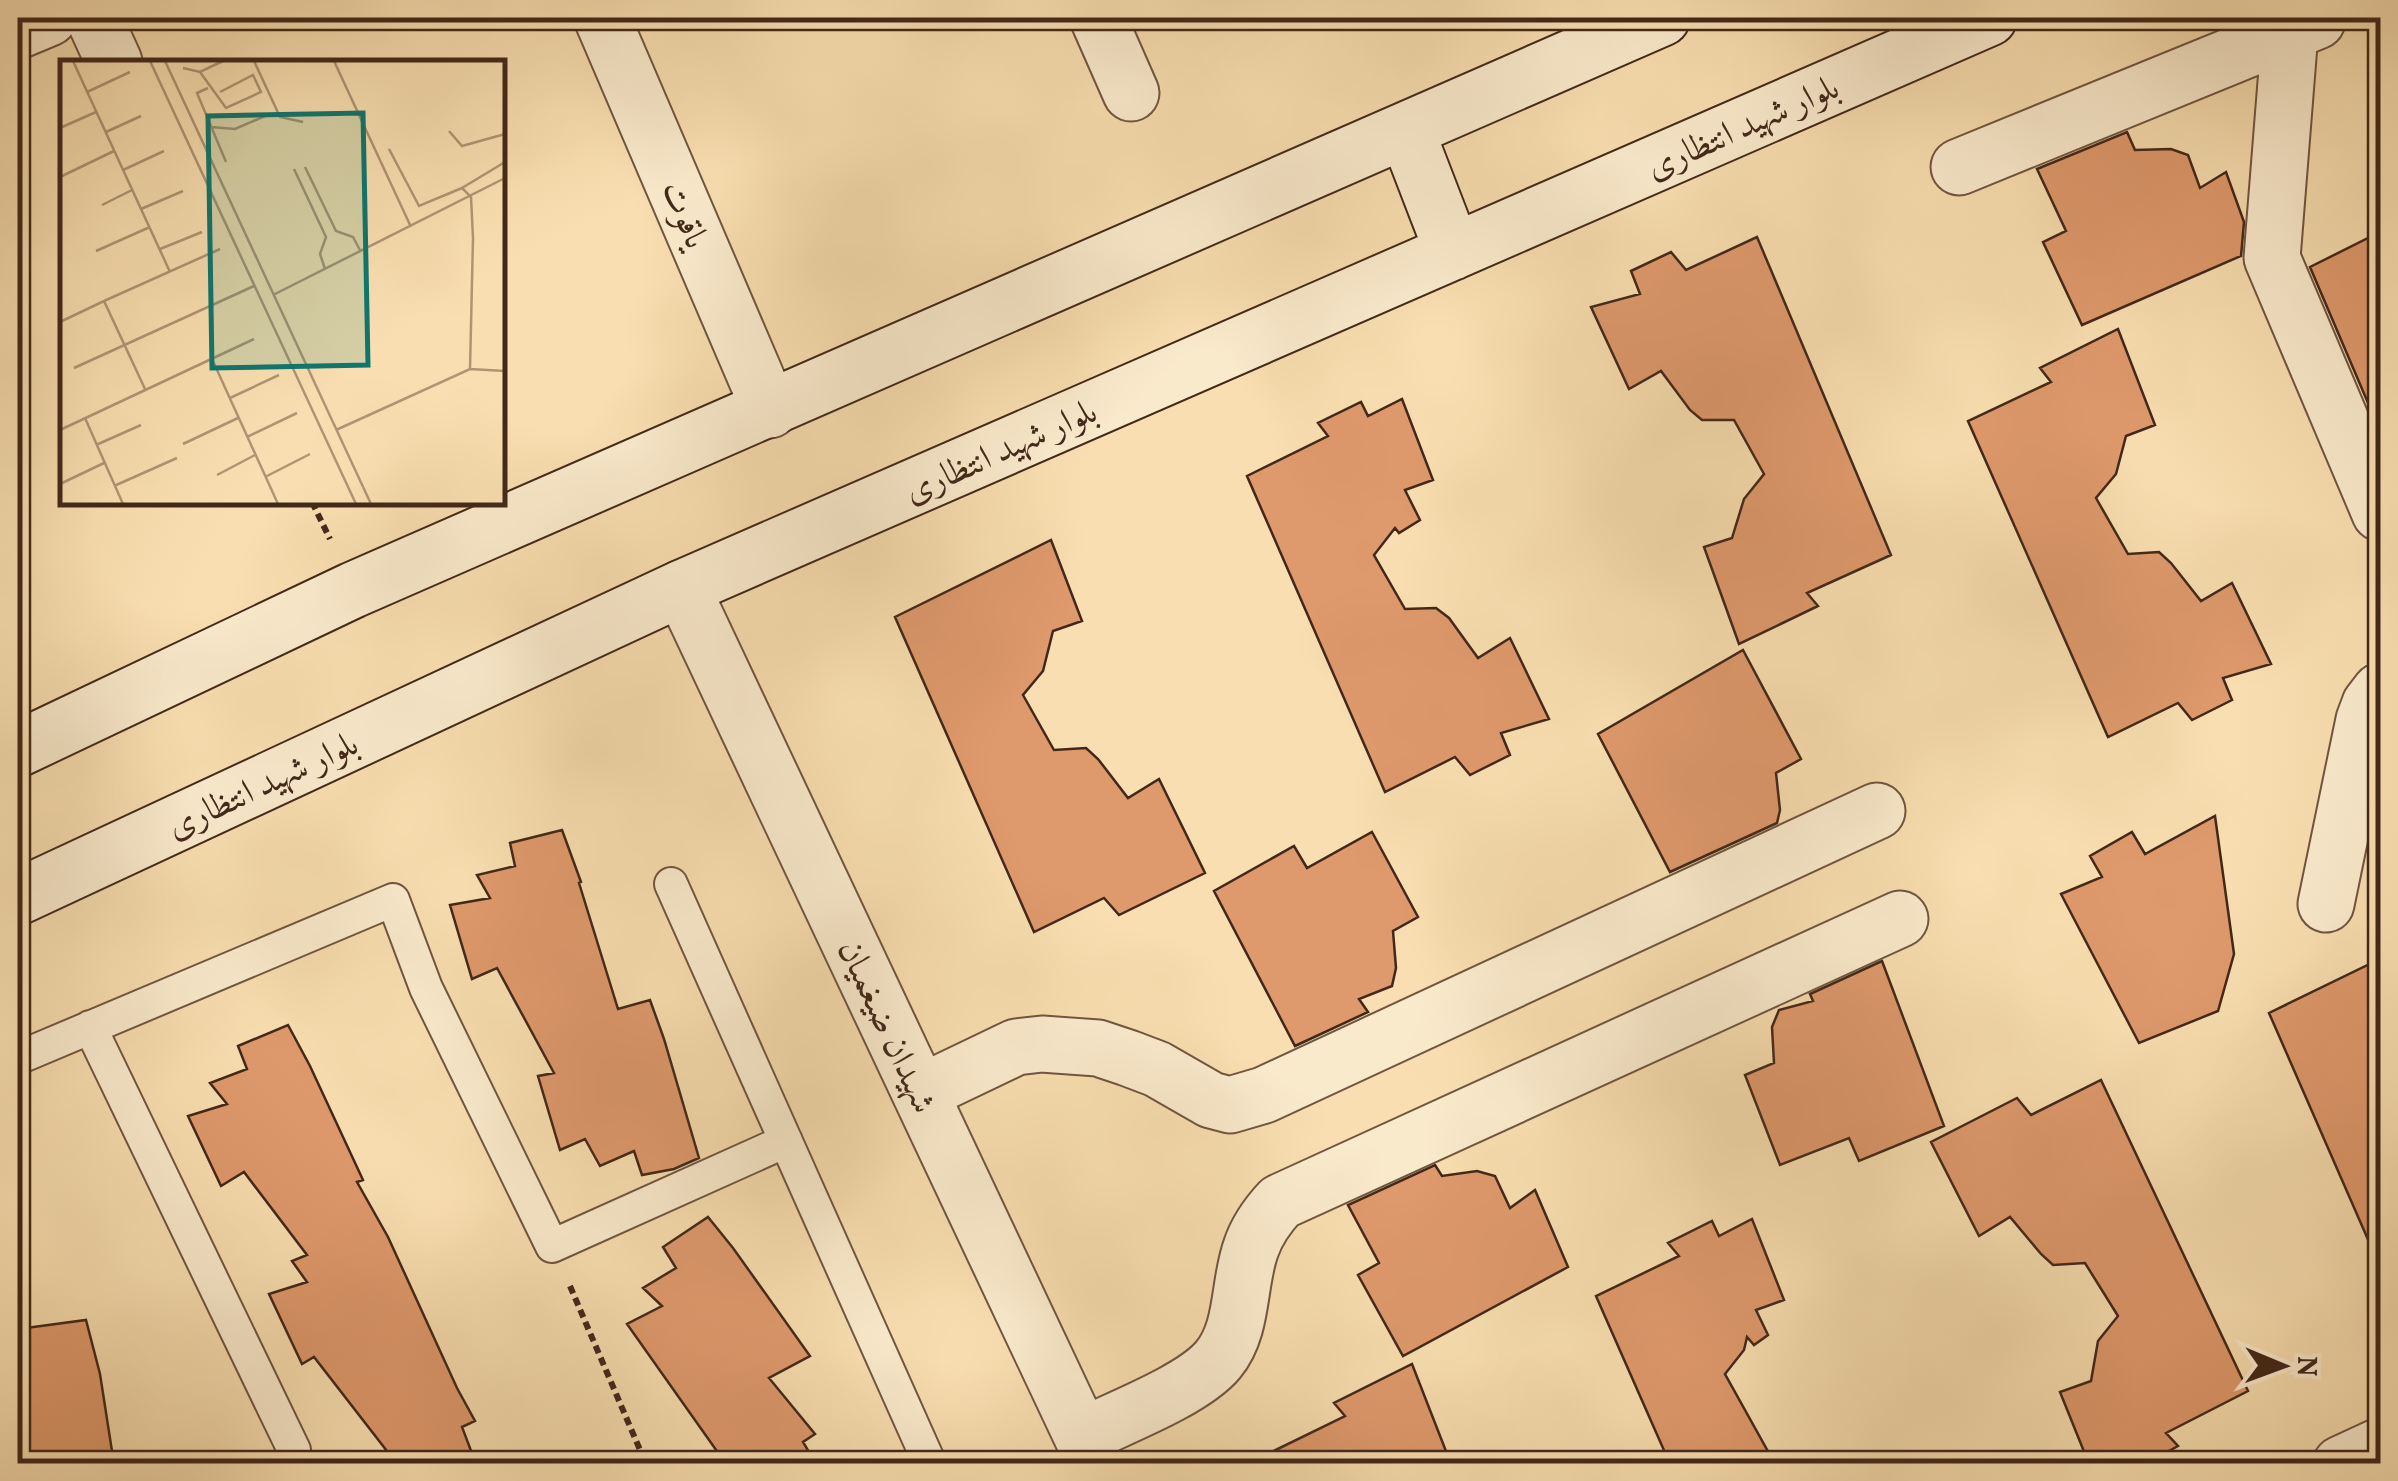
<svg xmlns="http://www.w3.org/2000/svg" width="2398" height="1481" font-family="Vollkorn,Amiri,serif">
<style>
.building{fill:#de996c;stroke:#42281a;stroke-width:2.5}
.lines{fill:none;stroke-linecap:round;stroke-linejoin:round}
.service-casing{stroke:#705640;stroke-width:36}
.minor-casing{stroke:#705640;stroke-width:59}
.secondary-casing{stroke:#42281a;stroke-width:59}
.path{stroke:#42281a;stroke-width:6;stroke-dasharray:8 5;stroke-linecap:butt}
.service{stroke:#faeacc;stroke-width:32}
.minor{stroke:#faeacc;stroke-width:55}
.secondary{stroke:#faeacc;stroke-width:55}
.labels{text-anchor:middle;stroke-width:8;stroke-linejoin:round;paint-order:stroke}
.street-label{font-size:35px;fill:#42281a;stroke:#faeacc}
.inset-road{fill:none;stroke:#af9574;stroke-width:2.5}
.view{fill:#0f766e;fill-opacity:0.15;stroke:#0f766e;stroke-width:5}
.inset-edge{fill:none;stroke:#42281a;stroke-width:5}
</style>
<rect width="100%" height="100%" fill="#f8deb0"/>
<filter id="stains"><feTurbulence type="fractalNoise" baseFrequency=".002" numOctaves="4"/><feColorMatrix values="0 0 0 0 .2 0 0 0 0 .09 0 0 0 0 .02 0 0 0 .5 -.17"/></filter>
<radialGradient id="worn" r=".72"><stop offset=".6" stop-color="#630" stop-opacity="0"/><stop offset="1" stop-color="#630" stop-opacity=".3"/></radialGradient>
<path class="building" d="M 2127,132 L 2135,150 L 2171,149 L 2188,155 L 2200,188 L 2226,172 L 2244,222 L 2241,256 L 2082,325 L 2043,242 L 2066,231 L 2037,169 Z
M 2380,232 L 2380,431 L 2310,267 Z
M 1757,237 L 1891,555 L 1807,593 L 1818,606 L 1739,644 L 1704,547 L 1732,538 L 1744,499 L 1764,474 L 1734,420 L 1702,420 L 1690,410 L 1661,371 L 1629,389 L 1591,307 L 1640,294 L 1631,271 L 1671,252 L 1686,270 Z
M 2118,329 L 2155,425 L 2126,436 L 2116,474 L 2096,498 L 2128,554 L 2159,552 L 2171,563 L 2201,601 L 2232,583 L 2271,664 L 2223,678 L 2232,700 L 2192,720 L 2178,703 L 2108,737 L 1968,421 L 2051,382 L 2040,368 Z
M 1402,399 L 1433,480 L 1405,490 L 1420,520 L 1399,533 L 1395,528 L 1374,555 L 1405,609 L 1436,608 L 1449,618 L 1478,658 L 1510,638 L 1549,719 L 1501,733 L 1510,755 L 1470,775 L 1455,757 L 1385,792 L 1247,476 L 1328,436 L 1318,423 L 1361,402 L 1368,416 Z
M 1051,540 L 1082,621 L 1053,631 L 1043,671 L 1023,695 L 1054,750 L 1086,748 L 1098,759 L 1128,798 L 1159,779 L 1205,873 L 1119,915 L 1104,898 L 1034,932 L 895,617 Z
M 1743,650 L 1801,759 L 1776,773 L 1780,810 L 1777,823 L 1670,872 L 1598,734 Z
M 2215,816 L 2234,954 L 2218,1011 L 2139,1043 L 2061,894 L 2102,877 L 2090,856 L 2132,832 L 2145,854 Z
M 562,830 L 581,882 L 579,883 L 618,1009 L 650,1000 L 664,1039 L 699,1158 L 674,1169 L 642,1175 L 634,1151 L 600,1166 L 585,1139 L 560,1150 L 538,1076 L 554,1073 L 497,968 L 472,979 L 450,905 L 490,898 L 477,875 L 515,866 L 510,843 Z
M 1372,832 L 1418,917 L 1393,931 L 1396,968 L 1392,986 L 1359,999 L 1368,1012 L 1295,1046 L 1214,891 L 1294,846 L 1307,868 Z
M 2380,959 L 2380,1267 L 2269,1013 Z
M 1882,961 L 1944,1126 L 1859,1161 L 1849,1138 L 1780,1165 L 1745,1075 L 1774,1063 L 1772,1027 L 1779,1010 L 1813,1001 L 1810,994 Z
M 288,1025 L 310,1066 L 363,1180 L 357,1182 L 388,1237 L 457,1388 L 475,1421 L 462,1427 L 476,1464 L 397,1464 L 314,1357 L 302,1364 L 269,1294 L 307,1282 L 292,1261 L 307,1255 L 244,1172 L 221,1186 L 188,1116 L 227,1104 L 210,1083 L 247,1069 L 238,1046 Z
M 2101,1080 L 2248,1391 L 2166,1433 L 2178,1446 L 2145,1464 L 2089,1464 L 2060,1392 L 2091,1381 L 2098,1341 L 2118,1316 L 2085,1263 L 2053,1265 L 2041,1254 L 2010,1217 L 1979,1236 L 1931,1142 L 2017,1098 L 2031,1115 Z
M 1435,1165 L 1442,1176 L 1477,1171 L 1495,1176 L 1510,1208 L 1535,1190 L 1568,1267 L 1403,1356 L 1358,1275 L 1379,1263 L 1348,1205 Z
M 708,1217 L 733,1248 L 810,1356 L 769,1378 L 815,1434 L 803,1442 L 816,1464 L 726,1464 L 627,1324 L 662,1306 L 643,1288 L 676,1268 L 663,1247 Z
M 1752,1219 L 1784,1300 L 1756,1310 L 1768,1335 L 1754,1345 L 1747,1337 L 1744,1350 L 1725,1374 L 1775,1464 L 1670,1464 L 1596,1296 L 1679,1256 L 1668,1243 L 1712,1221 L 1719,1236 Z
M 86,1320 L 100,1374 L 114,1464 L 18,1464 L 18,1329 Z
M 1412,1364 L 1451,1464 L 1247,1464 L 1345,1416 L 1334,1403 Z"/>
<g class="lines">
<g class="service-casing">
<path id="service" d="M 671,884 L 930,1464
M 90,1027 L 294,1450
M 18,1058 L 393,900 L 426,988 L 552,1246 L 786,1141"/>
</g>
<g class="minor-casing">
<path id="minor" d="M 94,18 L 114,62
M 602,18 L 770,410
M 1098,18 L 1131,93
M 18,31 L 49,18
M 2290,32 L 2272,258 L 2380,513
M 1959,167 L 2317,21
M 682,588 L 1095,1464
M 2326,904 L 2364,720 L 2370,704 L 2380,691
M 920,1093 L 1016,1047 L 1042,1044 L 1098,1048 L 1128,1058 L 1157,1069 L 1211,1100 L 1230,1105 L 1264,1095 L 1877,811
M 1082,1436 C 1119,1418 1193,1390 1218,1360 C 1244,1329 1238,1283 1251,1248 C 1257,1230 1268,1215 1280,1202 L 1900,919
M 2341,1464 L 2380,1446"/>
</g>
<g class="secondary-casing">
<path id="secondary" d="M 1406,130 L 1453,252
M 18,749 L 353,590 L 1662,18
M 18,897 L 682,588 L 1989,18"/>
</g>
<path class="path" d="M 312,502 L 330,539
M 570,1286 L 646,1464"/>
<use href="#service" class="service"/>
<use href="#minor" class="minor"/>
<use href="#secondary" class="secondary"/>
</g>
<g class="labels">
<g class="street-label">
<text transform="translate(1742 126) rotate(-24)" y="12">بلوار شهید انتظاری</text>
<text transform="translate(686 214) rotate(67)" y="12">یاقوت</text>
<text transform="translate(1000 450) rotate(-24)" y="12">بلوار شهید انتظاری</text>
<text transform="translate(262 784) rotate(-25)" y="12">بلوار شهید انتظاری</text>
<text transform="translate(888 1026) rotate(65)" y="12">شهیدان ضیغمیان</text>
</g>
</g>
<g transform="translate(60 60)">
<rect width="445" height="445" fill="#f8deb0"/>
<path class="inset-road" d="M 13,1 L 110,212M 90,1 L 296,444M 105,1 L 311,444M 194,1 L 220,57 L 243,62M 274,1 L 351,167M 123,8 L 140,12 L 163,1M 140,12 L 166,48 L 201,32 L 193,15 L 160,32M 148,28 L 137,33 L 166,102M 27,32 L 70,12M 151,67 L 175,69 L 205,56M 0,68 L 36,52M 389,71 L 402,86 L 445,74M 46,72 L 81,56M 329,89 L 359,146 L 402,128M 245,107 L 276,171 L 293,177 L 301,192M 234,109 L 266,177 L 260,194 L 265,209M 63,110 L 104,91M 0,117 L 54,91M 42,145 L 72,130M 81,149 L 123,131M 100,189 L 142,172M 36,191 L 90,167M 213,235 L 445,118M 44,241 L 160,189M 0,262 L 44,241 L 85,329M 152,299 L 218,444M 14,308 L 194,226M 410,309 L 413,178 L 411,137 L 402,128 L 445,102M 170,338 L 219,315M 25,358 L 63,444M 0,370 L 194,279M 276,370 L 410,309 L 445,311M 187,377 L 237,353M 123,384 L 178,358M 36,385 L 81,365M 157,415 L 195,395M 205,417 L 250,394M 0,424 L 44,403M 54,426 L 117,398"/>
<path class="view" d="M 303,53 L 308,305 L 152,308 L 148,56 Z"/>
<rect width="445" height="445" class="inset-edge"/>
</g>
<rect width="2398" height="1481" fill="none" stroke="#f8deb0" stroke-width="60"/>
<rect x="20" y="20" width="2358" height="1441" fill="none" stroke="#42281a" stroke-width="5"/>
<rect x="30" y="30" width="2338" height="1421" fill="none" stroke="#42281a" stroke-width="2.5"/>
<g transform="translate(2283 1366) rotate(91)" stroke="#faeacc" stroke-width="8" paint-order="stroke">
<path d="M0-8L18 38L0 25L-18 38Z" fill="#42281a"/>
<text y="-15" font-size="28" font-weight="bold" text-anchor="middle" fill="#42281a">N</text>
</g>
<rect width="100%" height="100%" filter="url(#stains)"/>
<rect width="100%" height="100%" fill="url(#worn)"/>
</svg>
